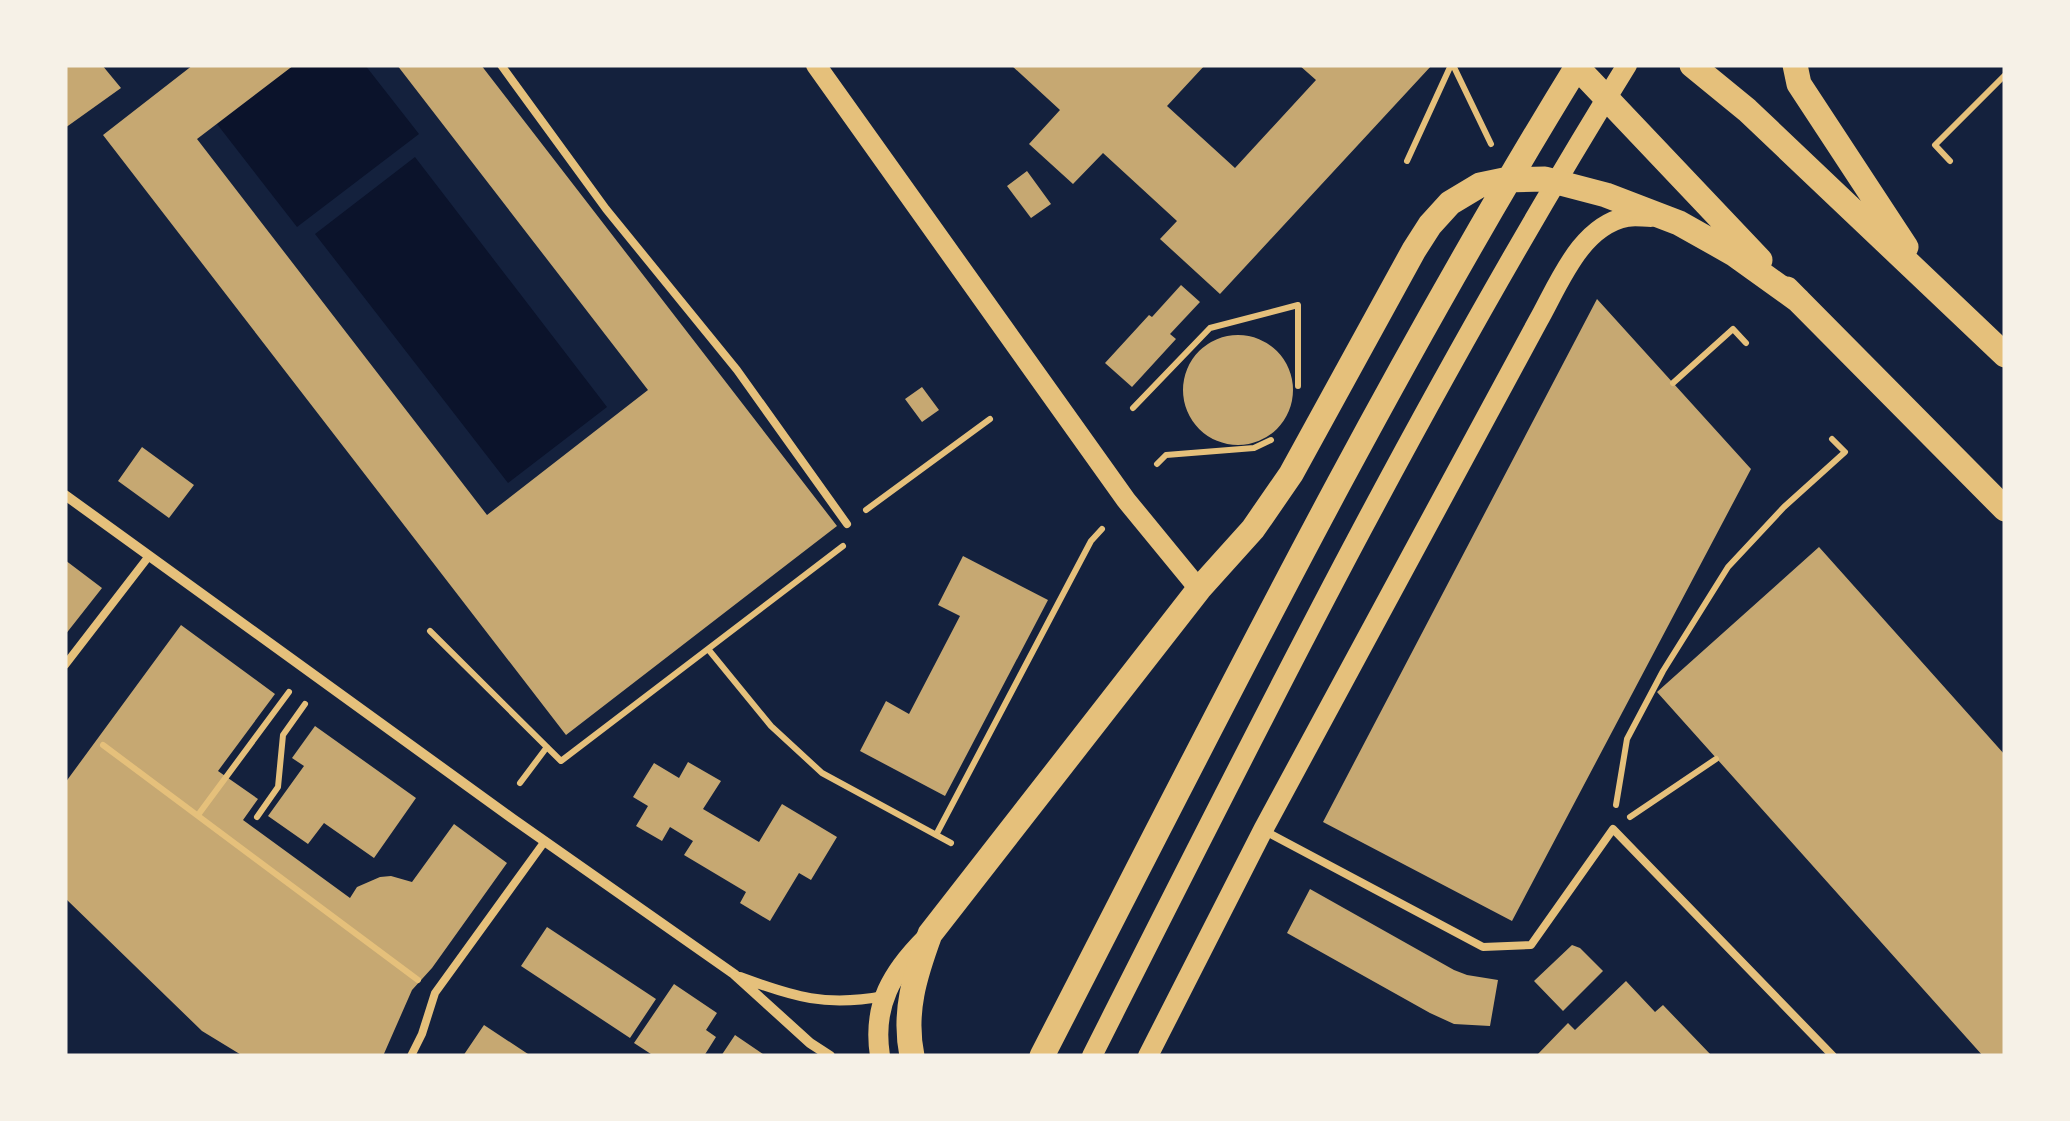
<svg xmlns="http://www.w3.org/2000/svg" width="2070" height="1121" font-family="Mulish,sans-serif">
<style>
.water{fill:#0b132b}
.building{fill:#c6a872}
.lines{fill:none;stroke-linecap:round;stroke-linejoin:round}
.path{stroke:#e5c07b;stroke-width:6}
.service{stroke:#e5c07b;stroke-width:8}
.minor{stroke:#e5c07b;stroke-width:10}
.secondary{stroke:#e5c07b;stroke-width:20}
.primary{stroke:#e5c07b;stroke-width:25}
</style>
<rect width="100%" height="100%" fill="#14213d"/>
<path class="water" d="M 294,65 L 365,65 L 419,134 L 297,227 L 217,124 Z
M 415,157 L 607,407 L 508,483 L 315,234 Z"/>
<path class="building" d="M 65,65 L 102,65 L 121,88 L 65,128 Z
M 193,65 L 294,65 L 197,139 L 487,515 L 648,390 L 397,65 L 481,65 L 837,526 L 566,735 L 103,135 Z
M 1011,65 L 1205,65 L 1167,106 L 1235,168 L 1316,80 L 1299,65 L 1432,65 L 1220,294 L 1160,239 L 1177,221 L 1103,153 L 1073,184 L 1029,144 L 1060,110 Z
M 1027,171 L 1051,204 L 1031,218 L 1007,186 Z
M 1181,285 L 1200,302 L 1170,334 L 1176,339 L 1132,387 L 1105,363 L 1149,315 L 1152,317 Z
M 1597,299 L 1751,469 L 1512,921 L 1323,822 Z
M1183 390a55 55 0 1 1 110 0a55 55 0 1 1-110 0Z
M 922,387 L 939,410 L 922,422 L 905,399 Z
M 142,447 L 194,485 L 169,518 L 118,481 Z
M 1819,547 L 2005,755 L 2005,1056 L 1983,1056 L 1657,692 Z
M 963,556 L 1048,600 L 945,796 L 860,751 L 886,701 L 909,714 L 960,616 L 938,605 Z
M 65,560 L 102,588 L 65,635 Z
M 181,625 L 275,694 L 218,771 L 258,799 L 243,820 L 350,898 L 357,887 L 380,877 L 391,876 L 412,882 L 454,824 L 507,863 L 432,968 L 412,990 L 383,1056 L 243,1056 L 202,1031 L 65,898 L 65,783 Z
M 315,726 L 416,798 L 374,858 L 324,823 L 308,844 L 268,816 L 304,766 L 292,758 Z
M 688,762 L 721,781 L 703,809 L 759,842 L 782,804 L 837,837 L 811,880 L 799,873 L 770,921 L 740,903 L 746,892 L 684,855 L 693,841 L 670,827 L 662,841 L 636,826 L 648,806 L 633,797 L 654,763 L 679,778 Z
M 1310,889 L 1454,970 L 1467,975 L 1498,980 L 1490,1026 L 1454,1024 L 1430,1013 L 1287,933 Z
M 547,927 L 656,999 L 630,1038 L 521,966 Z
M 1572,945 L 1580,948 L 1603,971 L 1563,1011 L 1534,981 Z
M 1626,981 L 1655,1012 L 1663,1005 L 1712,1056 L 1536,1056 L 1568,1023 L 1575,1030 Z
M 674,984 L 717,1013 L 706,1030 L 716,1037 L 704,1056 L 654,1056 L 634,1043 Z
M 484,1025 L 531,1056 L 463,1056 Z
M 735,1035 L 766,1056 L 721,1056 Z"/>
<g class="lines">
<path class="path" d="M 1453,65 L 1491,144
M 1407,161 L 1451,65
M 1950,161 L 1935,145 L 2005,75
M 1673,383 L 1733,329 L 1746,343
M 1133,408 L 1210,328 L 1298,305 L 1298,386
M 1157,464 L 1166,455 L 1254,448 L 1271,440
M 866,510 L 990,419
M 430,631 L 561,761 L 843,546
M 708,649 L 771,726 L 822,773 L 951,843
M 103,745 L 418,980
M 520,783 L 547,747
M 1616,805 L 1627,739 L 1663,671 L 1728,567 L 1784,507 L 1845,452 L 1832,439
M 198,815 L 289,692
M 257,817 L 278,787 L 283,735 L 305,704
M 1630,817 L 1716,759
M 936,835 L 1091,541 L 1102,529"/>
<path class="service" d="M 501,65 L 606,209 L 737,370 L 847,524
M 65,665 L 149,556
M 1263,830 L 1483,947 L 1531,945 L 1613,829 L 1833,1056
M 411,1056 L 422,1034 L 435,993 L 545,841"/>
<path class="minor" d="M 65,495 L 513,819 L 734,974 L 810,1043 L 830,1056
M 740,977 C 794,997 826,1007 884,996"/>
<path class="secondary" d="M 816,65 L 1126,500 L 1199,589
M 880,1056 C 872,1005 892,972 926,938
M 1092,1056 C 1261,721 1429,384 1627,65
M 1148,1056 L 1263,830 L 1538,321 C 1559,284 1580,226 1627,217 C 1635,215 1643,217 1651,217"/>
<path class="primary" d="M 1575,65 L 1760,260
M 1692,65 L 1747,110 L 2005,355
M 1795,65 L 1799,84 L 1906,247
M 1787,289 L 2005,509
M 912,1056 C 903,1012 915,975 930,934 L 1199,589 L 1253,529 L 1291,474 L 1414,250 L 1430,225 L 1450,203 L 1480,185 L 1504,180 L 1545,179 L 1606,195 L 1679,223 L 1734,254 L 1798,300
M 1042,1056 C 1214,722 1381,385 1578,65"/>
</g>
<rect width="2070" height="1121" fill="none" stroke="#f6f1e7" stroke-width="135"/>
</svg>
